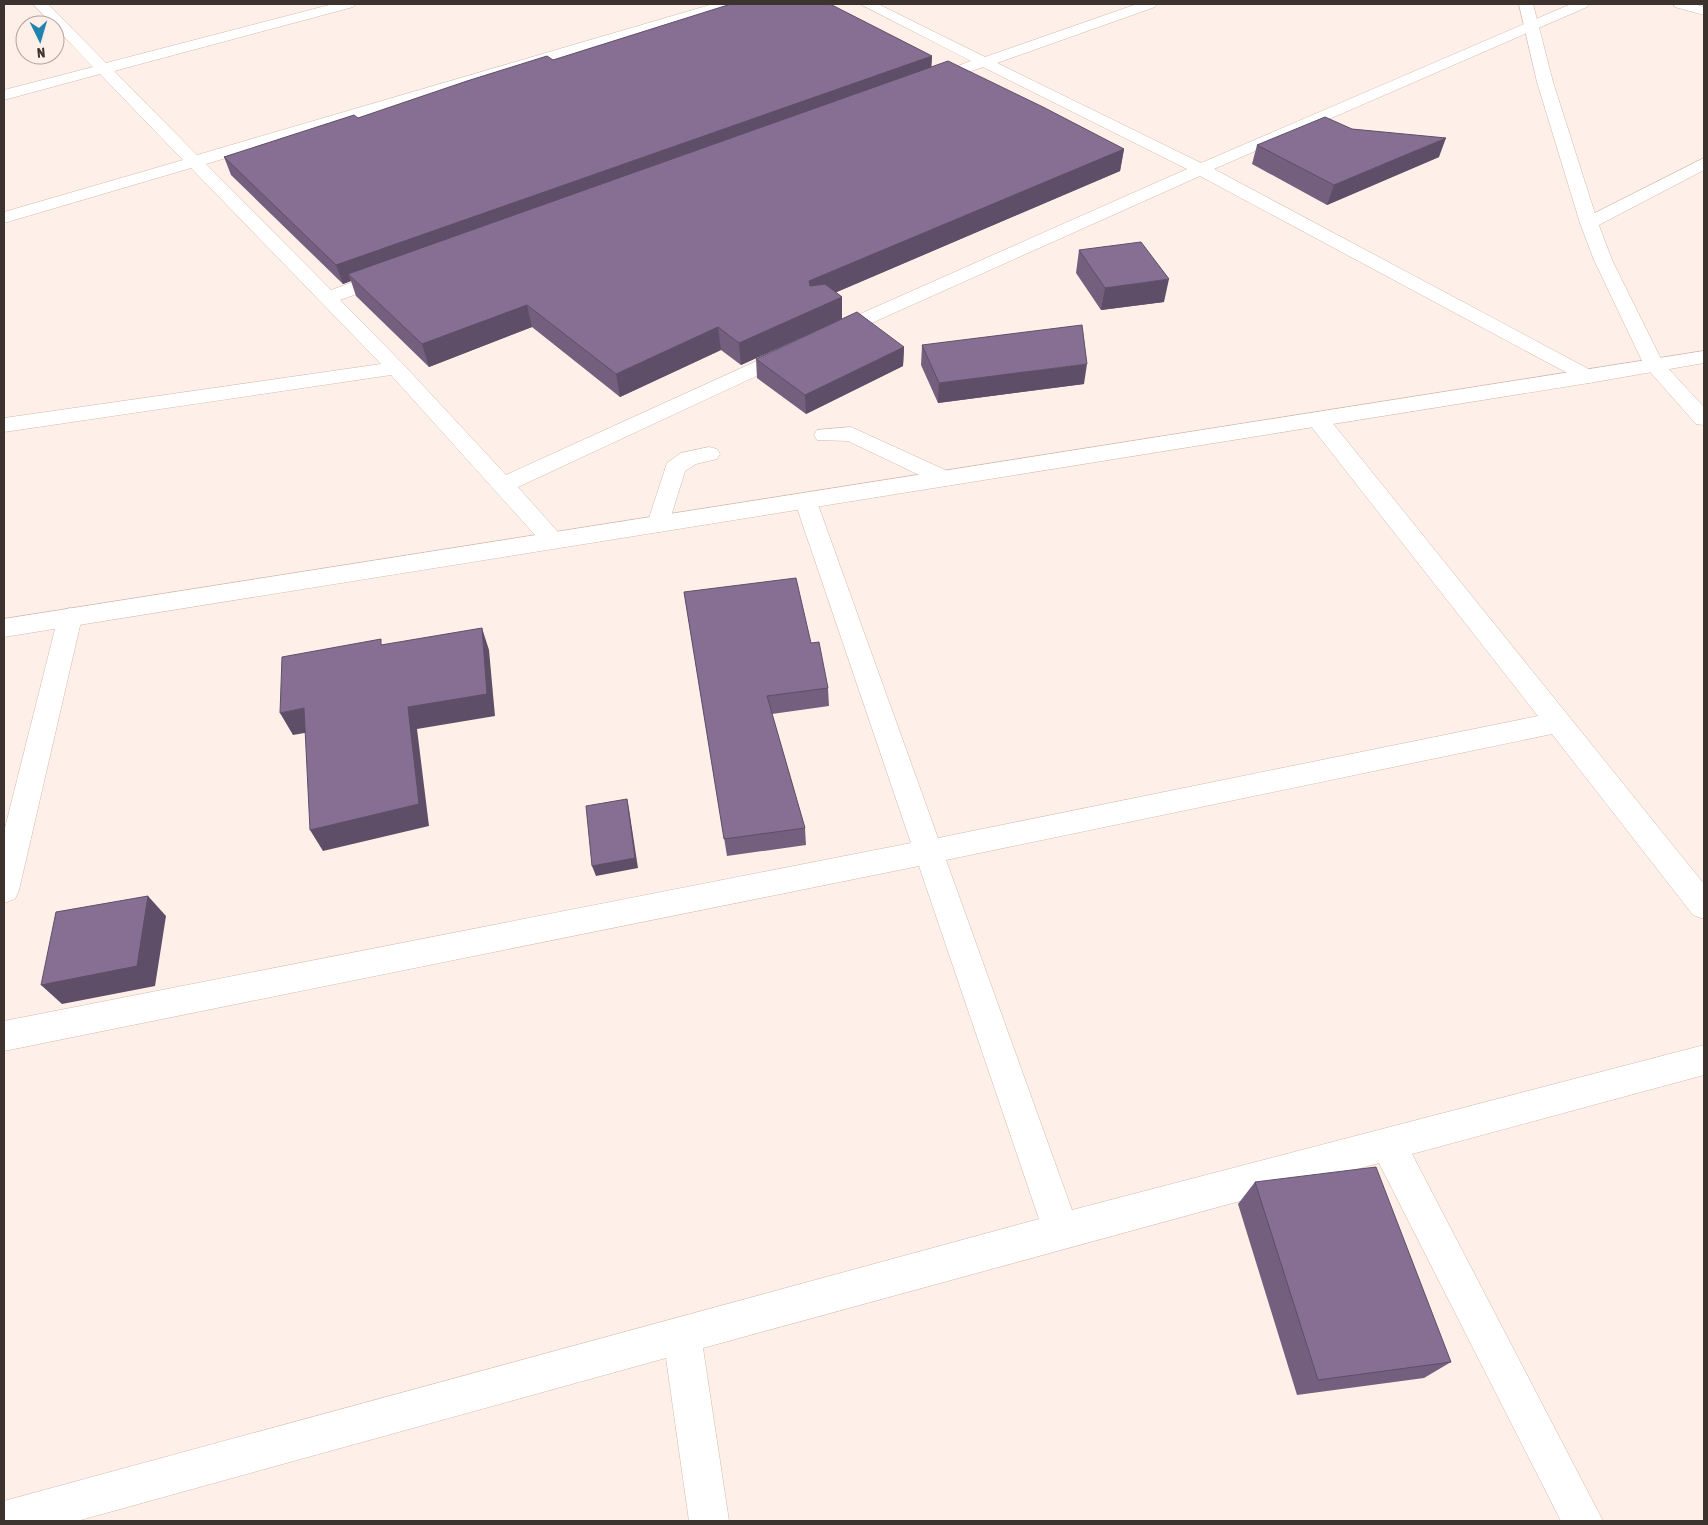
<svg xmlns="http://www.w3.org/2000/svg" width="1708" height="1525" font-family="'Asap Condensed',sans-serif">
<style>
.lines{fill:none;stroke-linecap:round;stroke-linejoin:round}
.service-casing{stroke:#d1baad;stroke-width:1}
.minor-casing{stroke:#d1baad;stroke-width:1}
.secondary-casing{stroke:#d1baad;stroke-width:1}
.trunk-casing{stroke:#d1baad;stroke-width:1}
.service{fill:#fff;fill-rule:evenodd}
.minor{fill:#fff;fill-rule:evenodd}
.secondary{fill:#fff;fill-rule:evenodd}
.trunk{fill:#fff;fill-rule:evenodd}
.wall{fill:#745f7f}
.shaded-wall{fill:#5e4e68}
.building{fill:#876f94;stroke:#5e4e68}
</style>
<rect width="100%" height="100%" fill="#fef0e8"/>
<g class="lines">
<g class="service-casing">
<path id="service" d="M 851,427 L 954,474 L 957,479 L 954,484 L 946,486 L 938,484 L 848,441 L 817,440 L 814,435 L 817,430 Z
M 709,447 L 717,449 L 720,454 L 717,459 L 696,464 L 685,471 L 667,529 L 659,532 L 651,529 L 647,524 L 667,463 L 681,453 Z"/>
</g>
<g class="minor-casing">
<path id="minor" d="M 33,4 L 48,4 L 106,63 L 333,4 L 355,4 L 353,7 L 114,71 L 197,155 L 713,4 L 734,4 L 732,7 L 206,164 L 331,290 L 381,272 L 395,272 L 397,276 L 395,280 L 340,300 L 403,364 L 506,475 L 783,349 L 790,347 L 797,349 L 800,353 L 797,357 L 518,487 L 565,540 L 561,546 L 553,548 L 545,546 L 391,375 L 4,432 L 4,418 L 381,364 L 191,168 L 4,223 L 4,212 L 183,160 L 100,74 L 4,100 L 4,90 L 93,67 Z
M 860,4 L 878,4 L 985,57 L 1137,4 L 1157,4 L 1155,7 L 997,63 L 1201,163 L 1571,4 L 1589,4 L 1587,7 L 1214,169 L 1596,373 L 1599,377 L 1596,381 L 1589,383 L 1582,381 L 1200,176 L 838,338 L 824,338 L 821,334 L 824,330 L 1187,169 L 983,67 L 935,84 L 925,84 L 922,81 L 925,78 L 971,61 Z
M 1673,4 L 1694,4 L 1704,7 L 1704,15 L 1675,7 Z
M 1704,158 L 1704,170 L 1595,227 L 1583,227 L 1580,223 L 1583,219 Z
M 1318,413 L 1326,415 L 1704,884 L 1704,919 L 1693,915 L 1552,734 L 946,860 L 1072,1210 L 1704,1045 L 1704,1075 L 1412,1154 L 1603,1521 L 1561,1521 L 1379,1163 L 703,1348 L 729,1521 L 689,1521 L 666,1358 L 77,1521 L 4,1521 L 4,1501 L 1039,1219 L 919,866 L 4,1051 L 4,1021 L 911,843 L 795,502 L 798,497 L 806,495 L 814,497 L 817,502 L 938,838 L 1538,716 L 1310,425 L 1307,420 L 1310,415 Z
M 70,608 L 79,611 L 82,617 L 19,890 L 15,899 L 4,903 L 4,832 L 58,617 L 61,611 Z"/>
</g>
<g class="secondary-casing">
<path id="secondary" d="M 1519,4 L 1533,4 L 1553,82 L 1598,223 L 1612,260 L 1663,363 L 1704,407 L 1704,425 L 1696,424 L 1644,365 L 1594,260 L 1580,223 L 1537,82 Z"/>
</g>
<g class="trunk-casing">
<path id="trunk" d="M 1704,351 L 1704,363 L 1589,383 L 4,637 L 4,619 Z"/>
</g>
<use href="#service" class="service"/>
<use href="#minor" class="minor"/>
<use href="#secondary" class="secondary"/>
<use href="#trunk" class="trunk"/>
</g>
<path class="wall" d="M 932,56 L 931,67 L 1124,149 L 1120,171 L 836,292 L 842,297 L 842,319 L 741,365 L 721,350 L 620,397 L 532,327 L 429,367 L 356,296 L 351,281 L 343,284 L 231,175 L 224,157 L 358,118 L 553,60 Z
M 1352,129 L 1439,157 L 1327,205 L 1252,164 L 1257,145 Z
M 1079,250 L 1164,302 L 1101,310 L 1076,273 Z
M 922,345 L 1084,384 L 938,403 L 921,365 Z
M 904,347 L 903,366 L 806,414 L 757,378 L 756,359 Z
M 684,592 L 828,688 L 829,706 L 772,714 L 805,828 L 806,845 L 727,856 Z
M 1255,1182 L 1451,1362 L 1424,1378 L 1297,1395 L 1238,1204 Z"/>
<path class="shaded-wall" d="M 932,56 L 931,73 L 348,274 L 351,281 L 343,284 L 336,265 Z
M 1446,138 L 1439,157 L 1327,205 L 1334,185 Z
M 1124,149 L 1120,171 L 809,304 L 809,281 Z
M 1169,279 L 1164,302 L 1101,310 L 1105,288 Z
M 842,297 L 842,319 L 741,365 L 739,343 Z
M 527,305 L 532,327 L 429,367 L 422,344 Z
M 718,327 L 721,350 L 620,397 L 616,374 Z
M 904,347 L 903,366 L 806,414 L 805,395 Z
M 1087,364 L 1084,384 L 938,403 L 939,383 Z
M 482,628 L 489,650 L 495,716 L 417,729 L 429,826 L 323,851 L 310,830 L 408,707 Z
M 304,708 L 316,731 L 293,735 L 280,713 Z
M 627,799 L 629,809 L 638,868 L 596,876 L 592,866 Z
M 148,896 L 166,916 L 155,986 L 62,1004 L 41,985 Z"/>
<path class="building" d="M 731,4 L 830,4 L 932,56 L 336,265 L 224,157 L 354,115 L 358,118 L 467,81 L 547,56 L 553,60 Z
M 948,61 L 1043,107 L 1124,149 L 809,281 L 810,286 L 825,284 L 842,297 L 739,343 L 718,327 L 616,374 L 527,305 L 422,344 L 348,274 Z
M 1325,117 L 1352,129 L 1446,138 L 1334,185 L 1257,145 Z
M 1141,242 L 1169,279 L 1105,288 L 1079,250 Z
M 857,312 L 904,347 L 805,395 L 756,359 Z
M 1082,325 L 1087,364 L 939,383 L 922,345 Z
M 796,578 L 811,643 L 819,642 L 828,688 L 767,696 L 805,828 L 724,839 L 684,592 Z
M 482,628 L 487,694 L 408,707 L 419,804 L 310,830 L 304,708 L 280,713 L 282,657 L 381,639 L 381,645 Z
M 627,799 L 635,858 L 592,866 L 586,806 Z
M 148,896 L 137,966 L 41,985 L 56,912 Z
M 1376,1167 L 1451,1362 L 1318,1380 L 1255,1182 Z"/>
<rect width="1708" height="1525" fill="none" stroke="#3c332e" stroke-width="10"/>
<g transform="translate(40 40) rotate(175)"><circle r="24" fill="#fef0e8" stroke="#b0a49e"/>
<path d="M0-4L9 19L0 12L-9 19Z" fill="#2383af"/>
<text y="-8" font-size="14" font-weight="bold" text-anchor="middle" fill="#3c332e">N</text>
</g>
</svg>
